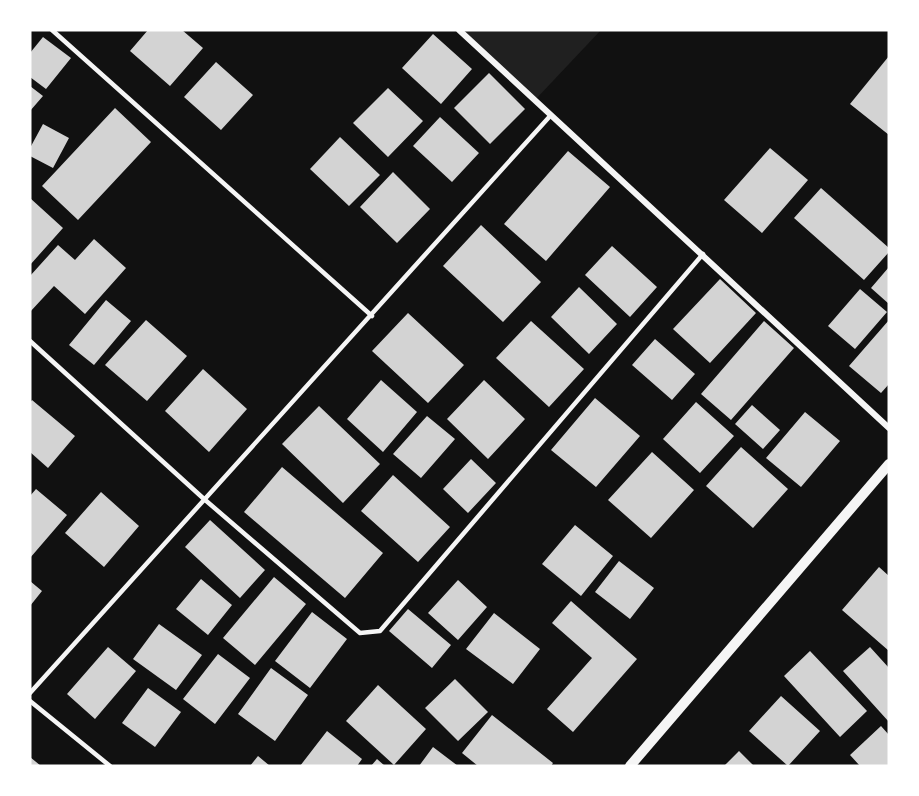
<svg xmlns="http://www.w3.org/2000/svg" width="919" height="796" font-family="Cabin,sans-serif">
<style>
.green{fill:#202020}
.building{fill:#d3d3d3}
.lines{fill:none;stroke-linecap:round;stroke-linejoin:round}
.service{stroke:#f5f5f5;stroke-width:4.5}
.minor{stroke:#f5f5f5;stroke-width:6}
.tertiary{stroke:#f5f5f5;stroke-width:10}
</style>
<rect width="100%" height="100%" fill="#111"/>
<path class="green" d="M 459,30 L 601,30 L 535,100 Z"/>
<path class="building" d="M 148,30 L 182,30 L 203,48 L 170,86 L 130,51 Z
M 433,34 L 472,69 L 441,104 L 402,68 Z
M 43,37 L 71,58 L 46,89 L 30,77 L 30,53 Z
M 889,56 L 889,135 L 850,104 Z
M 216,62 L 253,95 L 221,130 L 184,97 Z
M 489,73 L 525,109 L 490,144 L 454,108 Z
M 30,86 L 43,96 L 30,111 Z
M 388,88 L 423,121 L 388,157 L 353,123 Z
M 115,108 L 151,142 L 78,220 L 42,186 Z
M 440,117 L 479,153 L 452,182 L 413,146 Z
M 43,124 L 69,138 L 53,168 L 30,156 L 30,148 Z
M 340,137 L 380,175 L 349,206 L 310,169 Z
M 770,148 L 808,180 L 762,233 L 724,200 Z
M 568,151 L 610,187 L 546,261 L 504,224 Z
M 393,172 L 430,209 L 397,243 L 360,207 Z
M 821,188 L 889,248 L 889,252 L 864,280 L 794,218 Z
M 30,198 L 63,228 L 30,265 Z
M 481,225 L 541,282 L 503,322 L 443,266 Z
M 94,239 L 126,268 L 85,314 L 54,286 L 30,312 L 30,276 L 58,245 L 75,260 Z
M 612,246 L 657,287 L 630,317 L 585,275 Z
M 889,267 L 889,304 L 871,288 Z
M 720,279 L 756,313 L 710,363 L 673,329 Z
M 579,287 L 617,324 L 589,354 L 551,317 Z
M 860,289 L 887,312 L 855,349 L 828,326 Z
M 106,300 L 131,321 L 94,365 L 69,345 Z
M 408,313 L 464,365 L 428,403 L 372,351 Z
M 146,320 L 187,356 L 147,401 L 105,365 Z
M 889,320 L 889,384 L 881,393 L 849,366 Z
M 531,321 L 584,369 L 549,407 L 496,358 Z
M 764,321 L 794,348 L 731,420 L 701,394 Z
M 655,339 L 695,374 L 672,400 L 632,365 Z
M 203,369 L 247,409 L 209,452 L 165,411 Z
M 381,380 L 417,412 L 383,452 L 347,419 Z
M 484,380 L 525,419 L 488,459 L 447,419 Z
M 595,398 L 640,436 L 596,487 L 551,450 Z
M 32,400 L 75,436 L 48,468 L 30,452 L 30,403 Z
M 696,402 L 734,436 L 700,473 L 663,439 Z
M 752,405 L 780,430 L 763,449 L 735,424 Z
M 319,406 L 380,464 L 343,503 L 282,444 Z
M 805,412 L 840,441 L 801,487 L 766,458 Z
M 427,416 L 455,439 L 421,478 L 393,454 Z
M 741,447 L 788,489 L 753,528 L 706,486 Z
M 652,452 L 694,490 L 651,538 L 608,500 Z
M 471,459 L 496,483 L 468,513 L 443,489 Z
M 282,467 L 383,553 L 345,598 L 244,512 Z
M 393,475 L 450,527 L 418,562 L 361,511 Z
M 36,489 L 67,515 L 30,558 L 30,496 Z
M 101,492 L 139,526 L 104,567 L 65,533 Z
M 210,520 L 265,570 L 240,598 L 185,547 Z
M 575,525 L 613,556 L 581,596 L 542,564 Z
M 619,561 L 654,588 L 630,619 L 595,592 Z
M 879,567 L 889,576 L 889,651 L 842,610 Z
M 274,577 L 306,604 L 255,665 L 223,638 Z
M 201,579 L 232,605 L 208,635 L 176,609 Z
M 458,580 L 487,607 L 458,640 L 428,613 Z
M 30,581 L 42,591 L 30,606 Z
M 571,601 L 637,659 L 573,732 L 547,709 L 592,658 L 552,623 Z
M 408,609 L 451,645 L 432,668 L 389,631 Z
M 312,612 L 347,639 L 310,688 L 275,661 Z
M 494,613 L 540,649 L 513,684 L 466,649 Z
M 159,624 L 202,655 L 176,690 L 133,659 Z
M 108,647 L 136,671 L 95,719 L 67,694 Z
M 870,647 L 889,668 L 889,722 L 843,671 Z
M 810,651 L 867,711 L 840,737 L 784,676 Z
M 218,654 L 250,678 L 215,724 L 183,699 Z
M 271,668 L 308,695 L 275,741 L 238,714 Z
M 455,679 L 488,712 L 458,741 L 425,708 Z
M 378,685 L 426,729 L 394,765 L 346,721 Z
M 148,688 L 181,712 L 155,747 L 122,723 Z
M 781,696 L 820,731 L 788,766 L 749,731 Z
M 492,715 L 553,763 L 551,766 L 478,766 L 462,753 Z
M 881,726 L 889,735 L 889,766 L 860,766 L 850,755 Z
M 327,731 L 362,759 L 357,766 L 300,766 Z
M 433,747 L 458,766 L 419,766 Z
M 739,751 L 754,766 L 724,766 Z
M 258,756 L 270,766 L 250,766 Z
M 30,757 L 41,766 L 30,766 Z
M 377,759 L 385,766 L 371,766 Z"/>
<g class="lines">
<path class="service" d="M 52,30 L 372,316
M 30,341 L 204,499 L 360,633 L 380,631 L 703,254
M 30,693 L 551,115
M 30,701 L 110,766"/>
<path class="minor" d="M 459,30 L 889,428"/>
<path class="tertiary" d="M 630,766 L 889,464"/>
</g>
<rect width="919" height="796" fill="none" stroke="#ffffff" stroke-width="63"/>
</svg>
